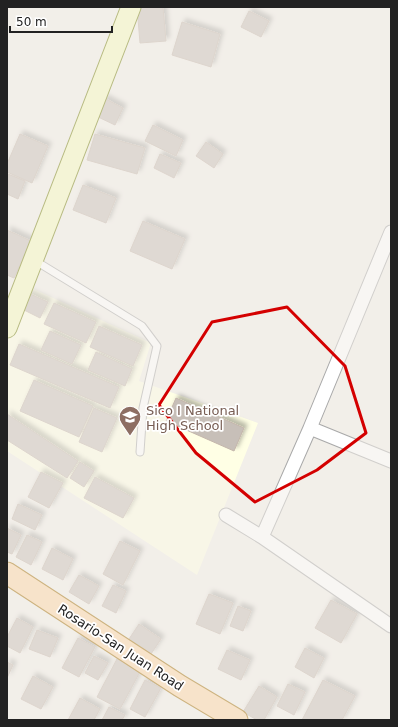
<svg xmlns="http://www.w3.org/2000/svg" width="398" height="727" font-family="'DejaVu Sans',sans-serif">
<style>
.education{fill:#ffffe5}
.building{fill:#c7bfb8;stroke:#c4b6ab;filter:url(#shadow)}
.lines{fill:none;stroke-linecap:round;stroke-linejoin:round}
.lane-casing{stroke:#a9a9a9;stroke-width:9}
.street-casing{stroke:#a9a9a9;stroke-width:15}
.secondary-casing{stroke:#707d05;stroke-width:21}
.primary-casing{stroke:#a06b00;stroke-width:23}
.lane{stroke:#fff;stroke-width:7}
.street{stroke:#fff;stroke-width:13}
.secondary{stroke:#f7fabf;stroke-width:19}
.primary{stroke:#fcd6a4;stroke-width:21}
.marked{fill:none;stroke:#d40000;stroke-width:3;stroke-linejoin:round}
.labels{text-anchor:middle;stroke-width:3.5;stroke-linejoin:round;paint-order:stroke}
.education-label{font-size:13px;fill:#785e54;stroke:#fff;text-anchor:start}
.street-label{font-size:13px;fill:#222;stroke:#fff}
</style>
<defs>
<filter id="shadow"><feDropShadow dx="3.5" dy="-3.5" stdDeviation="2" flood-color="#0004"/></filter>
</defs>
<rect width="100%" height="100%" fill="#f2efe9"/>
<path class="education" d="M 27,286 L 151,343 L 139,381 L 258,423 L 197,575 L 7,451 L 7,337 Z"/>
<path class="building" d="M 137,7 L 163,7 L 166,41 L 140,43 Z
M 249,11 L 269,21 L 261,37 L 241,27 Z
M 182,22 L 220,34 L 211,67 L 172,55 Z
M 104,98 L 123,108 L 115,125 L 96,116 Z
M 153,125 L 183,140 L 176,156 L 145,141 Z
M 20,134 L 48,146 L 32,183 L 7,172 L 7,164 Z
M 95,134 L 145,148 L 137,174 L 87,160 Z
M 206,142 L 223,154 L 214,168 L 196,156 Z
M 160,154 L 181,163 L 174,178 L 154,168 Z
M 8,174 L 25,181 L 18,199 L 7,194 Z
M 83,185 L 116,198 L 106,223 L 73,210 Z
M 143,221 L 185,239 L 172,269 L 130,251 Z
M 7,230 L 31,241 L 14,278 L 7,275 Z
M 28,293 L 48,302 L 40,318 L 20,308 Z
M 54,303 L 96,322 L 86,343 L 44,324 Z
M 99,326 L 142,345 L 133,366 L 90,347 Z
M 50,331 L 81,345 L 72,364 L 41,350 Z
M 19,344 L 119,387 L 110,408 L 10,365 Z
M 96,352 L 132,369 L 125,386 L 88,370 Z
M 34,380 L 93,406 L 79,437 L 20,411 Z
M 176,398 L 244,428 L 234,451 L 166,421 Z
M 94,408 L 117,418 L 102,452 L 79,442 Z
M 7,414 L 78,461 L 67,478 L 7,440 Z
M 80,462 L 94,471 L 84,487 L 70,478 Z
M 41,472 L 63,483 L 49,508 L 28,497 Z
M 95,477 L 134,498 L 123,518 L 84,498 Z
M 18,504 L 42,515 L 35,530 L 12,519 Z
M 7,528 L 21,535 L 12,554 L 7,552 Z
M 27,535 L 42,542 L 31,565 L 16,557 Z
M 120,541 L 140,551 L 123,585 L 103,574 Z
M 52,548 L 73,559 L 63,580 L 42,569 Z
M 79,575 L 99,586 L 89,604 L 69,592 Z
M 113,585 L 126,591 L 116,613 L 102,606 Z
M 209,594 L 233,603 L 220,634 L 196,624 Z
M 331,600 L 357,614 L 341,643 L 315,628 Z
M 238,606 L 251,611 L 243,631 L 230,626 Z
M 17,618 L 33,627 L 20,653 L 7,646 L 7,637 Z
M 139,624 L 161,639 L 151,654 L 129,639 Z
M 37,630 L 58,638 L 50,657 L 29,649 Z
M 78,638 L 95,647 L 79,677 L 62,668 Z
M 305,648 L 324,658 L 314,678 L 295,667 Z
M 227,650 L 250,660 L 241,680 L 218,669 Z
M 94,656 L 108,663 L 98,680 L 85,673 Z
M 118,657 L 141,670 L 120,709 L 97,697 Z
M 7,662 L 13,665 L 7,678 Z
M 33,676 L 53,687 L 41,709 L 21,699 Z
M 145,680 L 161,688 L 145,717 L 130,709 Z
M 323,680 L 355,696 L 342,720 L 302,720 Z
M 288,684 L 305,692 L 294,715 L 277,706 Z
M 259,686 L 277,697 L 264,720 L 257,720 L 243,712 Z
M 80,698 L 100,709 L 94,720 L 68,720 Z
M 109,707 L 125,715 L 122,720 L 102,720 Z"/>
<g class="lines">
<g class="lane-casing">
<path id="lane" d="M 34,260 L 142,326 L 157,346 L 143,408 L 140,452"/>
</g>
<g class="street-casing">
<path id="street" d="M 310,428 L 391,461
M 226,515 L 262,537 L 391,626
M 262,537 L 310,428 L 391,232"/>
</g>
<g class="secondary-casing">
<path id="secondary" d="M 7,328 L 131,7"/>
</g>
<g class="primary-casing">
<path id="primary" d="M 7,573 L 180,686 L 237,720"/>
</g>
<use href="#lane" class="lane"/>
<use href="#street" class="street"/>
<use href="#secondary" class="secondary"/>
<use href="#primary" class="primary"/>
</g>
<path d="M0 0H398V727H0ZM 287,307 L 345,366 L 366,433 L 317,470 L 255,502 L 196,453 L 159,405 L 212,322 Z" fill="#f2efe9" fill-opacity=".55" fill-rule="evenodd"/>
<path class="marked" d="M 287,307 L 345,366 L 366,433 L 317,470 L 255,502 L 196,453 L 159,405 L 212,322 Z"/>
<defs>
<g id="school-pin" transform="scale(1.15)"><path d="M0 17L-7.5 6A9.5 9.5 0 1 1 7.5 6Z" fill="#8d6e63" stroke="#fff"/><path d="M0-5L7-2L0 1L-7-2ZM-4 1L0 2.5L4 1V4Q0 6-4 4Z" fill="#fff"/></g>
</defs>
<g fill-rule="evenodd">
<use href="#school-pin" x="130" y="417"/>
</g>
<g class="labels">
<g class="education-label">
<text x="146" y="415">Sico Ⅰ National<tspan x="146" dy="15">High School</tspan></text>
</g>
<g class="street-label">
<text transform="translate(121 647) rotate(33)" y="5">Rosario-San Juan Road</text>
</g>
</g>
<rect width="398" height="727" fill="none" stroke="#222222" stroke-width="16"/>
<path d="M10 26v6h102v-6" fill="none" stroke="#222222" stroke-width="2"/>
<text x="16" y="26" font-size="12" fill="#222222" stroke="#ffffff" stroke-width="3" paint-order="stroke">50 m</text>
</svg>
